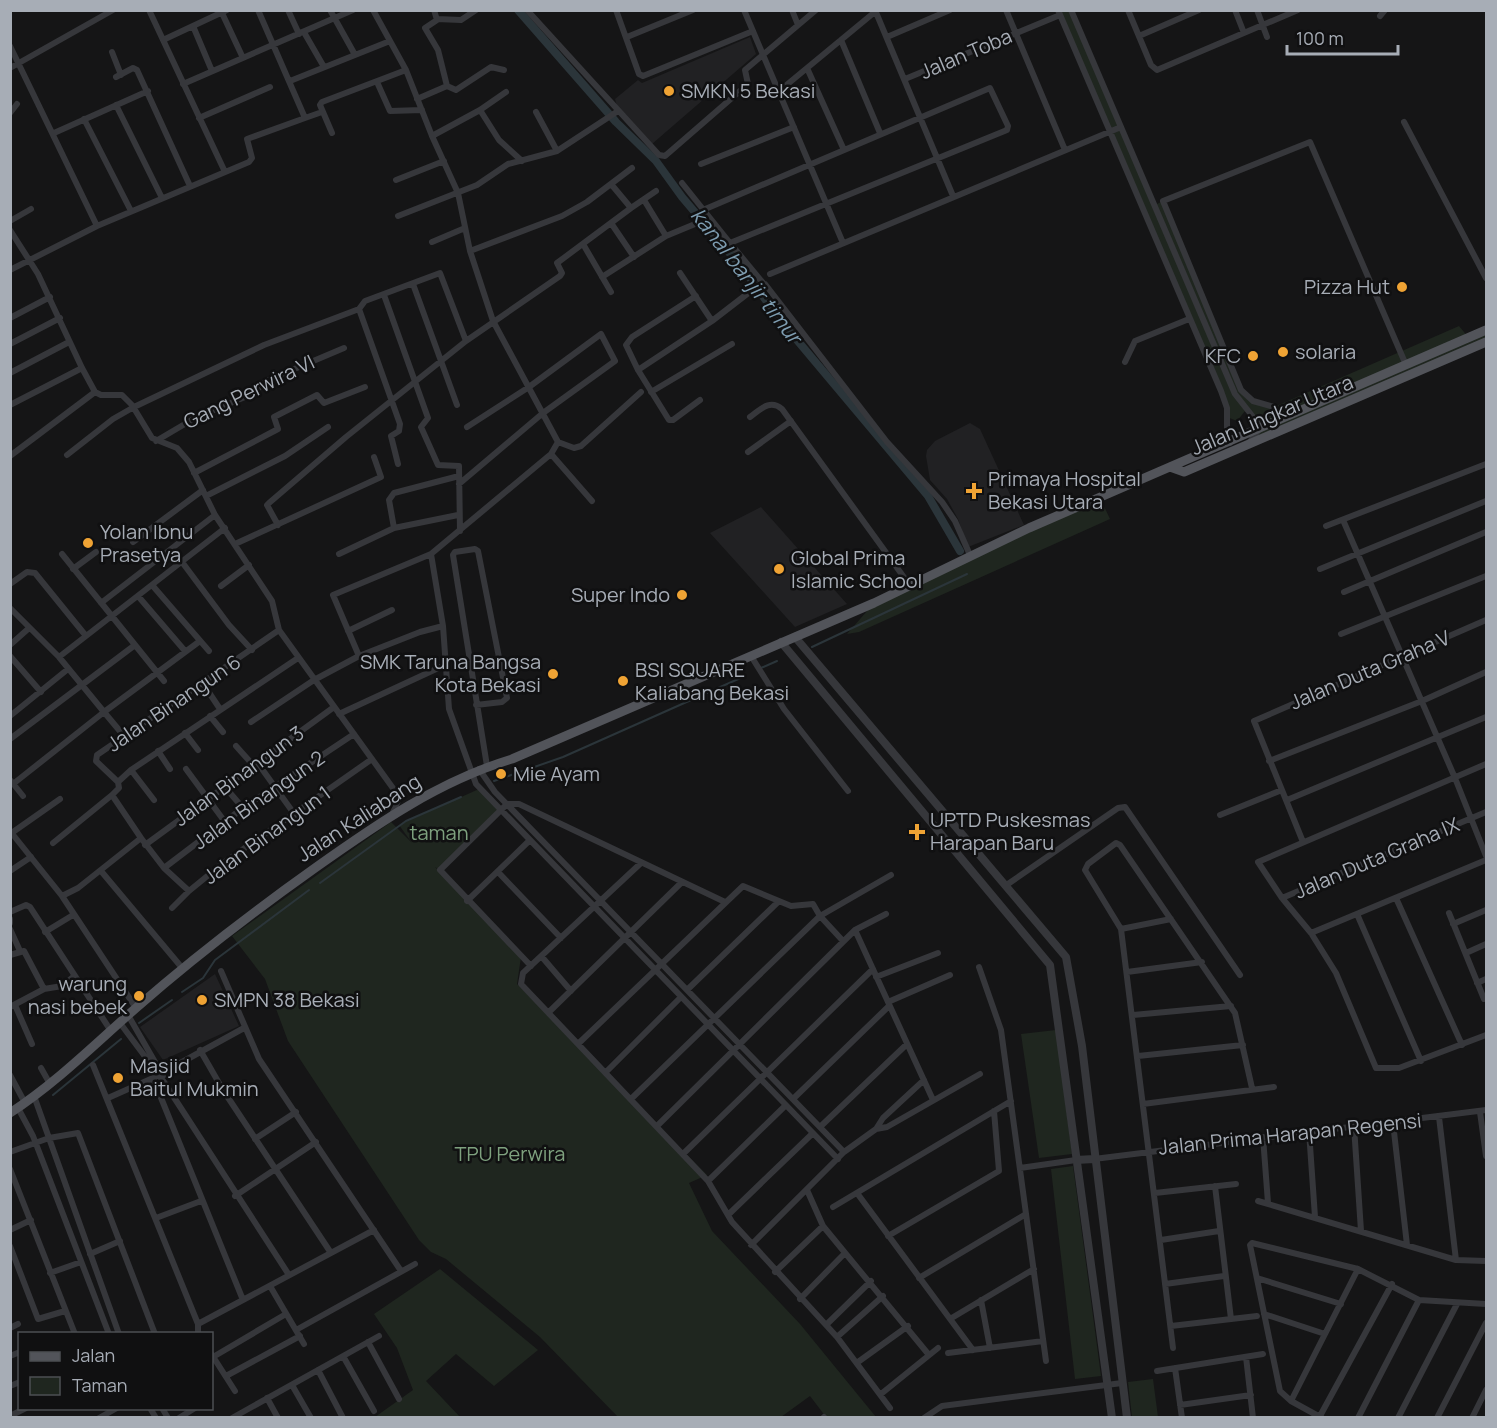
<svg xmlns="http://www.w3.org/2000/svg" width="1497" height="1428" font-family="Manrope,sans-serif">
<style>
.built{fill:#212123}
.green{fill:#1f261f}
.lines{fill:none;stroke-linecap:round;stroke-linejoin:round}
.stream{stroke:#2b353a;stroke-width:2}
.canal{stroke:#2b353a;stroke-width:8}
.minor{stroke:#36373b;stroke-width:6}
.tertiary{stroke:#36373b;stroke-width:8}
.primary{stroke:#52545a;stroke-width:9}
.poi-dot{fill:#efa334;stroke:#101011;stroke-width:2}
.labels{text-anchor:middle;stroke-width:5;stroke-linejoin:round;paint-order:stroke}
.street-label{font-size:20px;fill:#a7adb6;stroke:#101011}
.poi-label{font-size:20px;fill:#a7adb6;stroke:#101011;text-anchor:start}
.park-label{font-size:20px;fill:#7ea17e;stroke:#101011}
.water-label{font-size:21px;font-style:italic;fill:#7e9db1;stroke:#101011}
</style>
<rect width="100%" height="100%" fill="#151516"/>
<path class="built" d="M 750,37 L 756,54 L 652,144 L 618,110 L 615,99 L 638,80 L 642,83 Z
M 970,423 L 980,429 L 1024,525 L 968,547 L 958,519 L 947,499 L 930,480 L 926,456 L 927,450 L 935,441 Z
M 761,507 L 847,604 L 795,627 L 710,533 Z
M 215,974 L 239,1026 L 163,1060 L 140,1027 Z"/>
<path class="green" d="M 1058,11 L 1071,11 L 1155,205 L 1163,201 L 1247,397 L 1274,407 L 1459,326 L 1469,338 L 1486,330 L 1486,342 L 1248,445 L 1261,427 L 1245,411 L 1237,421 L 1227,417 L 1227,408 Z
M 1100,498 L 1110,519 L 859,632 L 847,634 L 874,603 Z
M 479,789 L 500,810 L 440,870 L 435,867 L 521,957 L 517,984 L 707,1175 L 689,1183 L 712,1231 L 800,1324 L 876,1417 L 826,1417 L 810,1396 L 781,1417 L 618,1417 L 540,1337 L 446,1259 L 431,1252 L 419,1240 L 288,1041 L 265,979 L 232,936 L 391,822 L 412,843 L 399,825 Z
M 1056,1030 L 1072,1154 L 1039,1158 L 1021,1034 Z
M 1073,1166 L 1101,1376 L 1075,1379 L 1051,1169 Z
M 440,1269 L 538,1350 L 494,1386 L 456,1354 L 426,1381 L 460,1417 L 375,1417 L 413,1390 L 397,1348 L 374,1314 Z
M 1153,1379 L 1158,1417 L 1132,1417 L 1128,1382 Z"/>
<g class="lines">
<path class="stream" d="M 812,647 L 967,574
M 761,668 L 777,661
M 494,781 L 563,757 L 745,676
M 320,883 L 406,821 L 461,797
M 182,992 L 203,978 L 215,960 L 309,890
M 139,1023 L 172,1000
M 53,1095 L 121,1039"/>
<path class="canal" d="M 518,10 L 616,122 L 656,161 L 682,197 L 744,270 L 781,321 L 928,496 L 960,551"/>
<path class="minor" d="M 149,10 L 225,172
M 288,10 L 299,34
M 330,10 L 354,53
M 373,10 L 406,70 L 432,136 L 458,193 L 470,251 L 493,321 L 558,442 L 551,454 L 431,554 L 333,595 L 359,656 L 420,632 L 443,626
M 434,10 L 437,20 L 425,28 L 438,50 L 447,86
M 527,10 L 659,155 L 665,156 L 748,84 L 745,70 L 816,10
M 616,10 L 639,74 L 643,76 L 753,31
M 744,10 L 843,243
M 792,10 L 798,25
M 875,10 L 953,196
M 1006,10 L 1065,150
M 1058,10 L 1221,391 L 1227,408 L 1227,441 L 1230,443
M 1071,10 L 1235,394 L 1261,427 L 1249,443
M 1128,10 L 1151,65 L 1157,70 L 1298,10
M 1235,10 L 1244,33
M 1257,10 L 1267,37
M 222,13 L 243,58
M 1380,16 L 1385,10
M 437,19 L 461,20 L 476,10
M 193,26 L 212,71
M 305,34 L 324,67
M 1139,36 L 1199,10
M 627,37 L 693,10
M 887,37 L 950,10
M 163,40 L 227,10
M 841,40 L 880,133
M 10,46 L 97,226
M 112,52 L 121,75
M 10,68 L 113,10
M 807,68 L 844,150
M 116,77 L 133,68 L 137,70 L 190,186
M 905,79 L 1060,15
M 290,81 L 390,41
M 377,82 L 390,111 L 422,110
M 183,84 L 353,10
M 778,92 L 876,11
M 417,99 L 447,86 L 456,90 L 491,67 L 504,70
M 116,105 L 162,198
M 480,110 L 499,140 L 522,161
M 536,112 L 557,151
M 10,113 L 17,104
M 199,118 L 270,87
M 305,118 L 322,112
M 84,119 L 131,211
M 1404,122 L 1486,278
M 54,133 L 148,91
M 332,133 L 320,105 L 322,102 L 406,70
M 432,136 L 480,110 L 506,92
M 701,164 L 794,127
M 396,180 L 444,161
M 682,183 L 730,243 L 1007,130 L 1008,126 L 990,88 L 703,210
M 611,184 L 631,208 L 656,191
M 644,200 L 666,236
M 398,216 L 477,185 L 508,164 L 557,151 L 618,111
M 10,221 L 31,209
M 611,223 L 634,257
M 10,230 L 38,274 L 82,368 L 95,392 L 101,395 L 122,395 L 132,405 L 152,438 L 177,448 L 189,462 L 215,515 L 272,601 L 279,630 L 395,791 L 399,798 L 392,815
M 432,242 L 465,228
M 730,243 L 763,283
M 583,244 L 611,292
M 470,251 L 562,216 L 587,202 L 632,168
M 10,270 L 97,226 L 249,162 L 252,158 L 247,139 L 305,118 L 258,10
M 680,273 L 712,321 L 760,284 L 765,284 L 887,442 L 942,502 L 955,521 L 970,555
M 770,274 L 1121,127
M 602,277 L 666,236 L 695,224
M 413,284 L 457,405
M 384,295 L 428,418 L 421,427 L 438,465 L 459,466 L 460,531
M 696,296 L 632,337 L 626,345 L 638,370 L 669,420 L 673,420 L 700,400
M 359,309 L 400,424 L 399,431 L 391,436 L 398,464
M 10,318 L 50,297
M 10,344 L 60,318
M 1125,362 L 1135,341 L 1189,319
M 638,370 L 712,321
M 10,373 L 69,342
M 651,392 L 732,344
M 10,405 L 82,368
M 1274,407 L 1253,401 L 1241,390 L 1163,201 L 1310,142 L 1406,365
M 750,417 C 761,409 770,399 782,409 L 911,587
M 156,441 L 195,418 L 252,394 L 266,381 L 344,348
M 558,442 L 574,448 L 581,446 L 641,392
M 748,452 L 791,421
M 551,454 L 592,501
M 67,455 L 113,419 L 134,407 L 264,345 L 359,309 L 365,301 L 440,273 L 466,341
M 10,456 L 95,392
M 194,473 L 278,429 L 274,417 L 317,395 L 324,403 L 365,387
M 459,484 L 543,413 L 615,361 L 601,334 L 529,387 L 467,427
M 206,496 L 285,456 L 328,427
M 458,515 L 394,528 L 389,500 L 394,493 L 459,476
M 1343,520 L 1455,778 L 1486,856
M 278,525 L 267,505 L 269,503 L 346,437 L 466,341 L 560,276 L 562,273 L 557,263 L 631,208
M 1326,526 L 1486,464
M 133,542 L 203,490
M 235,544 L 381,477 L 374,457
M 62,554 L 164,681
M 339,554 L 394,528
M 431,554 L 443,626 L 449,709 L 476,784 L 838,1159
M 182,562 L 229,625 L 252,650
M 73,569 L 96,552
M 1320,569 L 1486,501
M 10,584 L 27,572 L 35,573 L 86,636
M 152,585 L 209,651
M 221,586 L 249,565
M 1344,592 L 1486,532
M 138,596 L 185,651
M 101,603 L 215,515
M 10,608 L 59,657 L 225,528
M 348,631 L 392,610
M 1341,634 L 1486,576
M 10,645 L 28,629
M 10,656 L 41,692
M 751,656 L 784,709 L 848,791
M 59,657 L 104,712 L 200,641
M 202,682 L 220,709
M 476,705 L 502,702 L 507,698 L 478,551 L 475,549 L 455,552 L 453,555 L 487,766
M 339,714 L 447,664
M 10,716 L 68,669
M 210,716 L 223,732
M 251,722 L 314,680 L 359,656
M 185,733 L 198,750
M 10,739 L 135,645
M 236,746 L 253,765
M 158,751 L 170,769
M 1269,761 L 1422,701 L 1486,672
M 257,762 L 295,815
M 1486,764 L 1258,862 L 1282,898 L 1311,933 L 1336,973 L 1376,1068 L 1399,1068 L 1486,1035
M 186,769 L 225,822
M 479,769 L 495,792 L 844,1152
M 131,770 L 154,800
M 11,781 L 23,796
M 118,782 L 96,761 L 97,755 L 279,630
M 13,784 L 104,712 L 124,736
M 224,786 L 243,808
M 1287,800 L 1486,717
M 1220,815 L 1282,790
M 10,831 L 62,896 L 136,1008
M 13,832 L 60,799
M 141,838 L 164,868 L 189,891 L 222,864 L 372,759
M 1303,842 L 1254,721 L 1486,620
M 53,843 L 112,795 L 119,788 L 118,782 L 131,770 L 298,658
M 145,845 L 334,707
M 641,863 L 523,973 L 521,984 L 708,1181 L 732,1222 L 837,1337 L 890,1408
M 164,868 L 243,808 L 354,734
M 10,871 L 31,857
M 101,871 L 183,969
M 498,872 L 561,938
M 1005,886 L 1118,808 L 1125,807 L 1240,975
M 62,896 L 78,888 L 141,838 L 112,795
M 1282,898 L 1486,812
M 1396,898 L 1462,1045
M 467,901 L 530,840
M 172,908 L 189,891
M 10,912 L 26,905 L 30,907 L 111,1031
M 1449,913 L 1484,999
M 1357,914 L 1421,1061
M 10,919 L 10,923
M 1453,924 L 1486,910
M 10,929 L 20,951
M 1121,929 L 1171,919
M 855,930 L 886,914
M 45,932 L 73,915
M 1311,933 L 1486,860
M 1466,953 L 1486,944
M 10,955 L 24,951 L 44,989
M 542,957 L 571,991
M 531,966 L 440,870 L 507,804 L 519,804 L 725,902
M 979,967 L 1001,1030 L 1046,1361
M 221,971 L 259,1059 L 401,1271
M 1127,972 L 1202,962
M 876,977 L 938,953
M 1477,983 L 1486,979
M 687,990 L 778,902
M 888,1002 L 950,975
M 15,1005 L 32,1044
M 10,1007 L 44,989 L 62,986 L 73,977
M 549,1012 L 682,882
M 128,1015 L 163,1076
M 1133,1015 L 1231,1006
M 120,1023 L 164,1082 L 289,1275
M 579,1043 L 743,886 L 791,906 L 813,904 L 820,916 L 843,941
M 200,1050 L 223,1090 L 331,1253
M 1138,1056 L 1243,1045
M 93,1065 L 198,1324
M 41,1068 L 50,1084
M 606,1072 L 681,997
M 10,1075 L 25,1103
M 153,1078 L 243,1300
M 34,1096 L 119,1334
M 108,1098 L 153,1078 L 244,1028
M 631,1099 L 820,916 L 891,875
M 793,1099 L 889,1006
M 1143,1104 L 1274,1087
M 18,1108 L 33,1136 L 109,1334
M 1480,1112 L 1486,1156
M 1439,1117 L 1456,1260
M 1393,1123 L 1407,1245
M 657,1126 L 855,930 L 933,1100
M 1354,1126 L 1361,1231
M 820,1127 L 907,1044
M 876,1129 L 887,1127 L 980,1074
M 1309,1131 L 1315,1217
M 1263,1137 L 1268,1203
M 255,1139 L 296,1112
M 10,1152 L 49,1138 L 78,1133 L 155,1334
M 683,1154 L 873,969
M 1094,1159 L 1486,1110
M 1020,1168 L 1076,1160
M 10,1169 L 75,1334
M 708,1181 L 786,1105
M 1215,1186 L 1231,1319
M 807,1190 L 823,1226 L 929,1355
M 857,1193 L 973,1350
M 1155,1193 L 1236,1184
M 235,1196 L 316,1142
M 1258,1201 L 1456,1260 L 1486,1261
M 833,1207 L 1011,1101
M 728,1215 L 813,1133
M 156,1218 L 201,1201
M 10,1230 L 31,1220
M 888,1236 L 999,1171 L 994,1111
M 1161,1240 L 1219,1231
M 751,1245 L 844,1152 L 876,1129 L 883,1118 L 924,1080
M 10,1246 L 38,1319 L 65,1311
M 90,1254 L 120,1241
M 775,1272 L 823,1226
M 50,1273 L 81,1262
M 919,1278 L 1026,1214
M 1257,1278 L 1341,1304
M 1165,1284 L 1224,1276
M 270,1286 L 304,1344
M 800,1299 L 845,1253
M 981,1300 L 990,1348
M 1264,1314 L 1325,1334
M 950,1319 L 1034,1269
M 826,1325 L 871,1281
M 1171,1326 L 1257,1316
M 10,1328 L 18,1324
M 296,1330 L 415,1264
M 198,1334 L 198,1324 L 374,1230
M 837,1337 L 883,1296
M 368,1342 L 399,1399
M 1173,1348 L 1121,929 L 1085,870 L 1088,864 L 1116,843 L 1120,845 L 1235,1013 L 1252,1088
M 948,1353 L 1043,1341
M 212,1355 L 235,1391
M 10,1356 L 20,1352
M 343,1356 L 374,1411
M 213,1357 L 286,1314
M 1246,1357 L 1253,1418
M 858,1362 L 908,1326
M 1175,1368 L 1182,1418
M 318,1370 L 343,1418
M 1157,1371 L 1263,1354
M 226,1376 L 300,1336
M 292,1385 L 311,1418
M 10,1386 L 20,1382
M 881,1394 L 938,1348
M 267,1398 L 278,1418
M 1291,1401 L 1358,1269
M 1180,1405 L 1251,1395
M 150,1408 L 156,1418
M 162,1408 L 168,1418
M 10,1416 L 26,1408
M 1320,1416 L 1392,1284
M 99,1418 L 117,1408
M 179,1418 L 195,1408
M 232,1418 L 379,1336
M 823,1418 L 824,1417
M 924,1418 L 942,1406 L 1122,1383
M 1322,1418 L 1291,1401 L 1280,1391 L 1250,1245 L 1252,1243 L 1358,1269 L 1419,1300 L 1486,1304
M 1358,1418 L 1419,1300
M 1398,1418 L 1457,1304
M 1437,1418 L 1486,1323
M 1472,1418 L 1486,1390"/>
<path class="tertiary" d="M 795,637 L 1066,957 L 1082,1046 L 1127,1418
M 781,642 L 1050,965 L 1112,1418
M 1076,1160 L 1094,1159"/>
<path class="primary" d="M 1170,467 L 1184,472 L 1486,342
M 10,1113 C 56,1083 95,1044 136,1008 C 193,958 253,912 315,868 C 377,824 439,781 512,759 L 874,603 L 1029,528 L 1486,330"/>
</g>
<g class="poi-dot">
<circle cx="669" cy="91" r="6"/>
<circle cx="1402" cy="287" r="6"/>
<circle cx="1283" cy="352" r="6"/>
<circle cx="1253" cy="356" r="6"/>
<path d="M971 482h6v6h6v6h-6v6h-6v-6h-6v-6h6z"/>
<circle cx="88" cy="543" r="6"/>
<circle cx="779" cy="569" r="6"/>
<circle cx="682" cy="595" r="6"/>
<circle cx="553" cy="674" r="6"/>
<circle cx="623" cy="681" r="6"/>
<circle cx="501" cy="774" r="6"/>
<path d="M914 823h6v6h6v6h-6v6h-6v-6h-6v-6h6z"/>
<circle cx="139" cy="996" r="6"/>
<circle cx="202" cy="1000" r="6"/>
<circle cx="118" cy="1078" r="6"/>
</g>
<g class="labels">
<g class="street-label">
<text transform="translate(966 54) rotate(-23)" y="7">Jalan Toba</text>
<text transform="translate(249 392) rotate(-26)" y="7">Gang Perwira VI</text>
<text transform="translate(1272 415) rotate(-23)" y="7">Jalan Lingkar Utara</text>
<text transform="translate(1370 670) rotate(-23)" y="7">Jalan Duta Graha V</text>
<text transform="translate(174 703) rotate(-34)" y="7">Jalan Binangun 6</text>
<text transform="translate(239 776) rotate(-36)" y="7">Jalan Binangun 3</text>
<text transform="translate(259 800) rotate(-35)" y="7">Jalan Binangun 2</text>
<text transform="translate(359 818) rotate(-33)" y="7">Jalan Kaliabang</text>
<text transform="translate(267 835) rotate(-36)" y="7">Jalan Binangun 1</text>
<text transform="translate(1377 858) rotate(-23)" y="7">Jalan Duta Graha IX</text>
<text transform="translate(1290 1134) rotate(-6)" y="7">Jalan Prima Harapan Regensi</text>
</g>
<g class="poi-label">
<text x="681" y="98">SMKN 5 Bekasi</text>
<text x="1390" y="294" text-anchor="end">Pizza Hut</text>
<text x="1295" y="359">solaria</text>
<text x="1241" y="363" text-anchor="end">KFC</text>
<text x="988" y="486">Primaya Hospital<tspan x="988" dy="23">Bekasi Utara</tspan></text>
<text x="100" y="539">Yolan Ibnu<tspan x="100" dy="23">Prasetya</tspan></text>
<text x="791" y="565">Global Prima<tspan x="791" dy="23">Islamic School</tspan></text>
<text x="670" y="602" text-anchor="end">Super Indo</text>
<text x="541" y="669" text-anchor="end">SMK Taruna Bangsa<tspan x="541" dy="23">Kota Bekasi</tspan></text>
<text x="635" y="677">BSI SQUARE<tspan x="635" dy="23">Kaliabang Bekasi</tspan></text>
<text x="513" y="781">Mie Ayam</text>
<text x="930" y="827">UPTD Puskesmas<tspan x="930" dy="23">Harapan Baru</tspan></text>
<text x="127" y="991" text-anchor="end">warung<tspan x="127" dy="23">nasi bebek</tspan></text>
<text x="214" y="1007">SMPN 38 Bekasi</text>
<text x="130" y="1073">Masjid<tspan x="130" dy="23">Baitul Mukmin</tspan></text>
</g>
<g class="park-label">
<text x="439" y="840">taman</text>
<text x="510" y="1161">TPU Perwira</text>
</g>
<g class="water-label">
<text transform="translate(746 276) rotate(52)" y="7">kanal banjir timur</text>
</g>
</g>
<rect width="1497" height="1428" fill="none" stroke="#a7adb6" stroke-width="24"/>
<rect x="18" y="1332" width="195" height="78" fill="#101011" stroke="#4c4f53" stroke-width="1.5"/>
<rect x="30" y="1352" width="30" height="9" fill="#52545a" stroke="#4c4f53" stroke-width="1.5"/>
<text x="72" y="1362" font-size="18" fill="#a7adb6">Jalan</text>
<rect x="30" y="1377" width="30" height="18" fill="#1f261f" stroke="#4c4f53" stroke-width="1.5"/>
<text x="72" y="1392" font-size="18" fill="#a7adb6">Taman</text>
<path d="M1287 45v9h111v-9" fill="none" stroke="#a7adb6" stroke-width="3"/>
<text x="1296" y="45" font-size="18" fill="#a7adb6" stroke="#101011" stroke-width="4.5" paint-order="stroke">100 m</text>
</svg>
